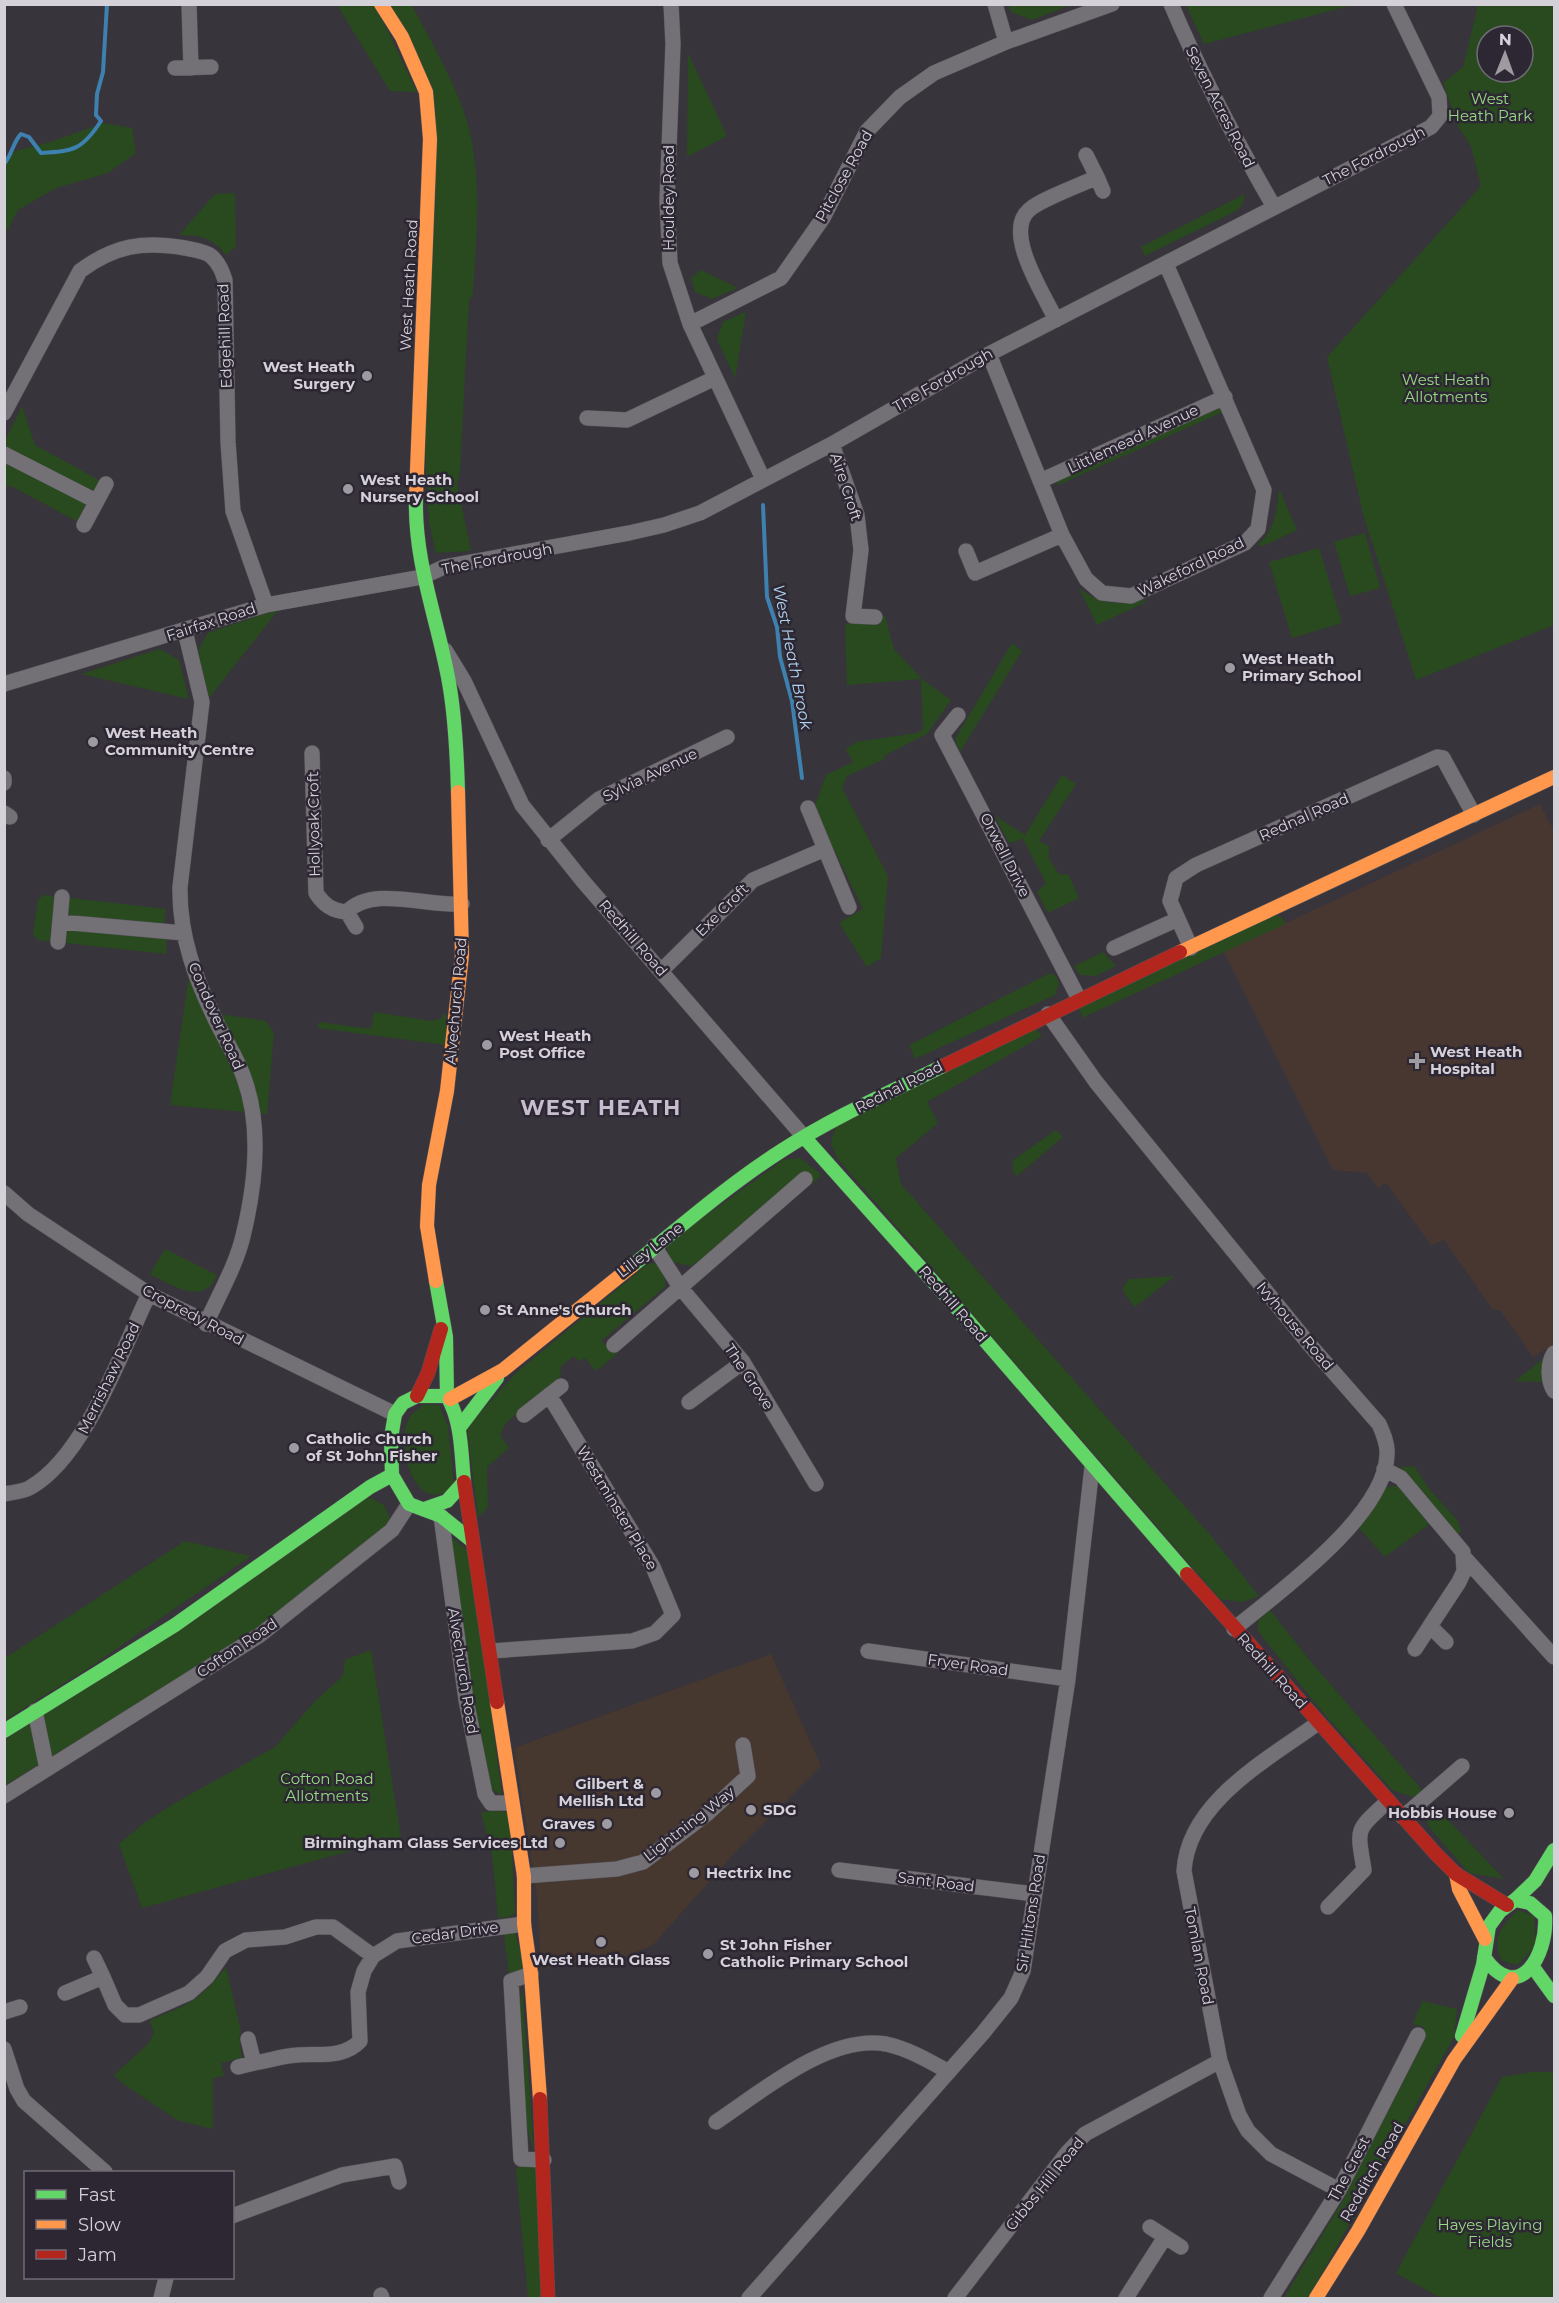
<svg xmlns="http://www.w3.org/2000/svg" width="1559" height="2303" font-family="Montserrat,sans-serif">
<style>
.industrial{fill:#46372f}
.medical{fill:#483731}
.green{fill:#284a1e;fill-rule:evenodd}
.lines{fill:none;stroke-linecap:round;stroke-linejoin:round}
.stream{stroke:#3e80af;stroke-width:4}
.street-casing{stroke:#535056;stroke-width:16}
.fast-casing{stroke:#535056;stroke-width:15}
.slow-casing{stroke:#535056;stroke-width:15}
.jam-casing{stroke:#535056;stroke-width:15}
.street{stroke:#737076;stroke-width:15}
.fast{stroke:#63d668;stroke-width:14}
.slow{stroke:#ff974d;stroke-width:14}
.jam{stroke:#b3261e;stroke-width:14}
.poi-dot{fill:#9e9aa2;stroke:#2d2734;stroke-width:2}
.labels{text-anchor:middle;stroke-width:5;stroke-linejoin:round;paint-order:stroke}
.park-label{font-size:15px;fill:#96da82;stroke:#2d2734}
.street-label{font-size:15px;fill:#d5d1d9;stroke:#2d2734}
.poi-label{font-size:15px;font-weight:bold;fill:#d5d1d9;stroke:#2d2734;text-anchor:start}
.water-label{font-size:16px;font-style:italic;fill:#b1d5f1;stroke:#2d2734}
.district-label{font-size:21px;font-weight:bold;letter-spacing:1.5px;fill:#c6becf;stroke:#2d2734}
</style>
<rect width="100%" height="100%" fill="#38343b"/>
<path class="industrial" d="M 771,1654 L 821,1766 L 740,1847 L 653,1945 L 619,1959 L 541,1969 L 537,1896 L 514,1748 Z"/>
<path class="medical" d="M 1540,804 L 1554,831 L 1554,1344 L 1533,1357 L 1500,1310 L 1493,1310 L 1444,1240 L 1431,1245 L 1386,1183 L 1378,1188 L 1367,1173 L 1333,1170 L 1224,952 Z"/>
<path class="green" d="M 337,5 L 375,5 L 417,92 L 390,91 Z
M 391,5 L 412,5 C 430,40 451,75 464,112 C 484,170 476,236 473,295 L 469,300 L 460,471 L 457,484 L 471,551 L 436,553 L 429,523 L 425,450 L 436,141 Z
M 1009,5 L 1009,4 L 1071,5 L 1032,20 L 1011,12 Z
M 1186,5 L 1353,5 L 1204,44 Z
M 1478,5 L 1554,5 L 1554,625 L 1416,680 L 1363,514 L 1327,357 L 1481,186 L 1471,146 L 1459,128 L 1443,83 L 1463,67 ZM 1487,36 L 1523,36 L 1523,72 L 1487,72 Z
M 688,53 L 727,136 L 687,157 Z
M 104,123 L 132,128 L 136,153 L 108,173 L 56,188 L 18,210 L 5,234 L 5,161 L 11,152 L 50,142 Z
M 235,193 L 236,246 L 226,255 C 213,238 201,235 179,235 L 215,194 Z
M 1245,194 L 1243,203 L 1238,210 L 1145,256 L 1141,247 Z
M 701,270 L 738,288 L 712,299 L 695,292 L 691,278 Z
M 746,312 L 735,378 L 717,339 L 723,322 Z
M 1218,402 L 1223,412 L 1058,485 L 1054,477 Z
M 22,406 L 35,445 L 106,484 L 84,525 L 11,486 L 5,487 L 5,441 Z
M 1279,489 L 1297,530 L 1263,546 L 1257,545 C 1275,531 1277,512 1279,489 Z
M 1365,533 L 1380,588 L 1350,596 L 1334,542 Z
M 1319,548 L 1342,623 L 1292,638 L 1269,562 Z
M 1079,588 C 1099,604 1118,606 1142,600 L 1146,602 L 1097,625 Z
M 279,609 L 209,698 L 198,650 L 208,633 Z
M 853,616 L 885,616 L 894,649 L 922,679 L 951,700 L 927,734 L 884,756 L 885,759 L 847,776 L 842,788 L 888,876 L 881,958 L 867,967 L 839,923 L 863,909 L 814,808 L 826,775 L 853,762 L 846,749 L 856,742 L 917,733 L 923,729 L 921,679 L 847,685 L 845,626 Z
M 1012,643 L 1022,651 L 960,752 L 955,739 Z
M 160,649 L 179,660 L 189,699 L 81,674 Z
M 1062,775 L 1076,784 L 1039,841 L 1049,846 L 1049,859 L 1059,874 L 1069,875 L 1079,898 L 1048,913 L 1037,892 L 1046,883 L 1023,839 L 1009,843 L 995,816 L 1025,835 Z
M 44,895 L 166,909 L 163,931 L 167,932 L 166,954 L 38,940 L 33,934 L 38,899 Z
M 1275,915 L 1282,917 L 1285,924 L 1082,1018 L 1079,1006 Z
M 1103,952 L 1116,966 L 1095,976 L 1080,975 L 1074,966 Z
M 191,961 L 212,1013 L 266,1021 L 274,1033 L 267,1114 L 170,1105 Z
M 1050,973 L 1056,976 L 1059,983 L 1055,995 L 915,1059 L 909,1045 Z
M 374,1012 L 431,1021 L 442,1018 L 443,1013 L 446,1015 L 446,1045 L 318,1028 L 319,1022 L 371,1029 Z
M 1035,1028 L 1042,1036 L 927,1102 L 938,1123 L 896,1158 L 901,1184 L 1211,1536 L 1259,1596 L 1243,1602 L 1220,1599 L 837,1158 L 831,1143 L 836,1126 Z
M 1056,1130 L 1063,1137 L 1017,1176 L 1013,1172 L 1013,1160 Z
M 800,1158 L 822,1175 L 811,1185 L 803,1174 L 712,1252 L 691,1266 L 673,1262 L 667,1256 L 668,1243 L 783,1160 Z
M 165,1249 L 217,1275 C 204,1307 171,1285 150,1274 Z
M 649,1263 L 658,1264 L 665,1276 L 665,1287 L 601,1341 L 617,1354 L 596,1371 L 585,1358 L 579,1361 L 574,1356 L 560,1367 L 561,1376 L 505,1424 L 500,1435 L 509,1448 L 487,1467 L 488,1507 L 478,1517 L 467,1427 L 517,1372 Z
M 1175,1276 L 1135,1307 L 1124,1293 L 1123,1287 L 1129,1279 Z
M 1548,1355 L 1544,1382 L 1515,1381 Z
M 424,1404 L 439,1405 L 448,1427 L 454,1483 C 451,1486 447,1491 443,1493 C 413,1507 394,1440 410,1417 C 413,1412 420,1408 424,1404 Z
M 1414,1466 L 1430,1490 L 1458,1521 L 1461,1532 L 1458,1534 L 1396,1468 Z
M 1394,1486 L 1401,1487 L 1431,1523 L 1385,1557 L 1359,1528 L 1385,1488 Z
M 368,1497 L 384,1505 L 391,1521 L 259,1629 L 5,1785 L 5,1740 Z
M 450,1536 L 470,1553 L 502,1795 L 491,1789 L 473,1700 Z
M 185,1541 L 251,1556 L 93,1665 L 5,1720 L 5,1658 Z
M 1270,1610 L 1312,1663 L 1423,1791 L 1413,1797 L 1392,1790 L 1319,1708 L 1258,1631 L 1258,1621 Z
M 371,1650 L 401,1837 L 142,1908 L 119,1844 L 144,1823 L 175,1803 L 275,1747 L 315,1701 L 343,1676 L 345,1660 Z
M 1432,1803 L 1504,1879 L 1469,1873 L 1429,1827 L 1425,1816 Z
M 491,1811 L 510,1812 L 515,1913 L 509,1917 L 498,1918 L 492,1854 L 481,1813 Z
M 1518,1910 L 1534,1916 L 1536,1946 L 1517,1965 L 1502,1961 C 1490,1939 1502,1926 1518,1910 Z
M 507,1933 L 515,1933 L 526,1970 L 509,1975 L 504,1935 Z
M 226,1967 L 241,2032 L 239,2038 L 242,2058 L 221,2063 L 224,2076 L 213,2078 L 213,2129 L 177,2120 L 122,2083 L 114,2075 L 148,2044 L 154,2033 L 150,2020 C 190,2004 198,2002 226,1967 Z
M 522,1986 L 534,2153 L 526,2123 L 520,2003 Z
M 1422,2001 L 1457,2009 L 1454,2037 L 1308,2298 L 1284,2298 L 1342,2202 L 1424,2041 L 1424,2027 L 1413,2024 Z
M 1532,2072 L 1554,2072 L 1554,2298 L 1441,2298 L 1396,2273 L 1502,2077 Z
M 522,2164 L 537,2165 L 546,2298 L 528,2298 L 516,2169 Z"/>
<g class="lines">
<path class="stream" d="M 4,164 C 12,155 13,142 21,134 L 29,137 L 41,153 C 74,151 82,150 101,121 L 96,115 L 97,94 L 103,72 L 107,4
M 763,505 L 767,597 L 777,627 L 780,657 L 792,701 L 802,778"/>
<g class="street-casing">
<path id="street" d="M 189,4 L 191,68
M 671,4 L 673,44 L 667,201 L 670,263 L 690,324 L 763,479
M 995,4 L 1006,42
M 1171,4 C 1201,75 1236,141 1274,207
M 175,68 L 211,67
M 1086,155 L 1097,177
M 1056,320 C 1044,294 1003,233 1029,210 C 1041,199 1081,185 1097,177 L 1103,191
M 690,324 L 781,278 L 823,218 L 867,131 L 900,97 L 934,73 L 1006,42 L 1112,4
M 989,354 L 1062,535 L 1086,579 L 1102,593 L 1131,596 L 1245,543 L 1258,529 L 1264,490 L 1166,264
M 4,413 L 80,271 C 115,245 143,241 185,248 C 193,250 205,251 211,256 C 219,263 222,271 225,280 L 228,442 L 233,511 L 266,605
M 587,418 L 627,420 L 715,378
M 832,444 L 857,515 L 861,550 L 853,616 L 875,617
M 4,454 L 96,501
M 1040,481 L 1225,397
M 84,525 L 106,484
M 966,551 L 975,573 L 1062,535
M 185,631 L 202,702 L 180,887 C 179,936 196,981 218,1025 C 227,1043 238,1060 244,1078 C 262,1127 255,1187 243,1236 C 236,1266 218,1296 206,1324
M 445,650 L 464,681 L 522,805 L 582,880 L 804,1137
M 4,684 L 266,605 L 422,577 L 444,567 L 629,533 L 664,525 L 700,513 L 832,444 L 989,354 L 1431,127 L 1440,116 L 1439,97 L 1394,4
M 958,715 L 942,735 L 1079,999
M 312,753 L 316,893 C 324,905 332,911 347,912 C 372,885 429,907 462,904
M 4,778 L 4,783
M 808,808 L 849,907
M 4,813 L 10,817
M 548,840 L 599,799 L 727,737
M 347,912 L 356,927
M 61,922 L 184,933
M 58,942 L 62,897
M 1114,948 L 1178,919
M 1191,948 L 1170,901 L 1176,878 L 1196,865 L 1437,757 L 1443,758 L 1474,815
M 662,970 L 753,880 L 825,849
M 1048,1014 L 1096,1082 L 1309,1344 L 1379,1424 C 1383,1433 1388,1444 1387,1455 C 1385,1516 1279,1592 1234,1629
M 4,1193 L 28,1214 L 149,1294 L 395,1414
M 654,1246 L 680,1287 L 743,1362 L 816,1484
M 614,1345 L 805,1179
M 1554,1353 C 1547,1364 1548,1381 1554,1391
M 689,1402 L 743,1362
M 524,1415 L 561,1386
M 1384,1469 L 1401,1478 L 1463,1552 L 1464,1571 L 1459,1582 L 1430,1626
M 4,1494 C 13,1492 24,1492 31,1487 C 86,1455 121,1352 149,1294
M 441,1516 L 466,1700 L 485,1794 L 491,1803 L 512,1803
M 1464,1557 L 1554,1657
M 1415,1649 L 1430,1626 L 1446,1642
M 491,1651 L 632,1641 L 655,1633 L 673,1615 L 653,1567 L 549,1395
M 868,1651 L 1068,1679
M 35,1711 L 47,1769
M 1318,1723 C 1267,1760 1188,1802 1184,1871 L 1220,2061 L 1239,2115 L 1248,2131 L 1271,2154 L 1339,2190
M 4,1796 L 260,1635 L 392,1530 L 409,1504
M 1403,1817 L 1462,1766
M 839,1870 L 1034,1894
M 524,1876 L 617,1869 L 643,1862 L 708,1813 L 748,1776 L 743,1745
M 1328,1907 L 1364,1870 C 1357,1826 1355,1832 1388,1801
M 94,1958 L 103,1977
M 531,1974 L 511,1981 L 521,2159 L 544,2160
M 65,1993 L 103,1977 L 115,2005 L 125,2015 L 139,2015 L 189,1993 L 207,1977 L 225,1951 L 246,1940 L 285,1937 L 316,1927 L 333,1927 L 373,1956
M 4,2012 L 20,2007
M 248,2039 L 254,2063 C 268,2061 282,2056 297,2055 C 318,2053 343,2059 360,2041 L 358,1992 L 364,1971 L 373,1956 L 397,1941 L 524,1924
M 4,2049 L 17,2089 L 24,2101 L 105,2172
M 238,2067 L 254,2063
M 716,2122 C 761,2092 829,2034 886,2044 C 909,2049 929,2061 949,2072
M 232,2216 L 342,2175 L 395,2166 L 399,2182
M 1150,2227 L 1181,2247
M 381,2295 L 382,2298
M 161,2298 L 166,2278
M 749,2298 L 983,2033 L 1011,1998 L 1023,1971 L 1068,1679 L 1092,1467
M 955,2298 L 1067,2153 L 1085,2134 L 1220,2061
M 1126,2298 L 1165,2237
M 1271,2298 L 1339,2190 L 1418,2035"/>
</g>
<g class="fast-casing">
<path id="fast" d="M 416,496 C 414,561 436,614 448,677 C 455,713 457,755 458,792
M 804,1137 L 962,1314 L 1187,1574
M 632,1266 C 680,1227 728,1185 781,1151 C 832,1118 888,1093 943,1066
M 436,1281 L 446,1337 L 447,1396
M 459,1428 L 497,1378
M 424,1509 L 447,1501 L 464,1482 C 461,1452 462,1422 447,1396 L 417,1396 L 403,1403 L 395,1414 L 391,1438 L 392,1475 L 409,1504 L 441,1516 L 471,1540
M 4,1731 L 175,1625 L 370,1487 L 392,1475
M 1515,1900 L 1535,1881 L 1554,1850
M 1533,1967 L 1554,1996
M 1462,2036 L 1483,1965 L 1489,1926 L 1500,1911 L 1515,1900 L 1530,1903 L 1545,1916 C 1548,1956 1518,2006 1484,1957"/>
</g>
<g class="slow-casing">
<path id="slow" d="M 381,4 L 402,37 L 426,92 L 430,139 L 416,496
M 1180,952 L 1554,777
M 436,1281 L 427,1226 L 429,1185 L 447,1091 L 462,955 L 458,792
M 450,1399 L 503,1370 L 632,1266
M 497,1702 L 524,1876 L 524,1924 L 531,1974 L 540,2099
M 1456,1874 L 1459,1889 L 1485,1939
M 1316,2298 L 1358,2231 L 1454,2060 L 1512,1979"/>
</g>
<g class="jam-casing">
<path id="jam" d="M 943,1066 L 1180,952
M 417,1396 L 428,1373 L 441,1329
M 464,1482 L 497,1702
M 1187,1574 L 1436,1854 L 1456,1874 L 1507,1905
M 540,2099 L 548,2298"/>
</g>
<use href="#street" class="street"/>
<use href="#fast" class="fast"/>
<use href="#slow" class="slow"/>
<use href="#jam" class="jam"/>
</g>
<g class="poi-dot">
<circle cx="367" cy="376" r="6"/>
<circle cx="348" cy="489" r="6"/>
<circle cx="1230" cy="668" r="6"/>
<circle cx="93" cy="742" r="6"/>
<circle cx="487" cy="1045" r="6"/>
<path d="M1414 1052h6v6h6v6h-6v6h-6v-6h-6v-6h6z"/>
<circle cx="485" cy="1310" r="6"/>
<circle cx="294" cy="1448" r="6"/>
<circle cx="656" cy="1793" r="6"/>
<circle cx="751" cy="1810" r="6"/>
<circle cx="1509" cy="1813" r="6"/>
<circle cx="607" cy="1824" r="6"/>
<circle cx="560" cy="1843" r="6"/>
<circle cx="694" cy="1873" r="6"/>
<circle cx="601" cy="1942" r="6"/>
<circle cx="708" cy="1954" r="6"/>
</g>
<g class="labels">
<g class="park-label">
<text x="1490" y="104">West<tspan x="1490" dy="17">Heath Park</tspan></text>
<text x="1446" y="385">West Heath<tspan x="1446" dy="17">Allotments</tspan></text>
<text x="327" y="1784">Cofton Road<tspan x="327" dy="17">Allotments</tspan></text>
<text x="1490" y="2230">Hayes Playing<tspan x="1490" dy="17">Fields</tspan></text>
</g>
<g class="street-label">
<text transform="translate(1220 107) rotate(63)" y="5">Seven Acres Road</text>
<text transform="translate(1374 156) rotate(-27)" y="5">The Fordrough</text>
<text transform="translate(844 176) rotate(-61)" y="5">Pitclose Road</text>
<text transform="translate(669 198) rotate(-90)" y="5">Houldey Road</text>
<text transform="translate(409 285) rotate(-87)" y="5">West Heath Road</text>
<text transform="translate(225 336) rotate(-92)" y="5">Edgehill Road</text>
<text transform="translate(943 380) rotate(-30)" y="5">The Fordrough</text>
<text transform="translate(1133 439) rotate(-25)" y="5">Littlemead Avenue</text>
<text transform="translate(846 487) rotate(72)" y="5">Aire Croft</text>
<text transform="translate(497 559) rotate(-11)" y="5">The Fordrough</text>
<text transform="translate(1191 567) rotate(-26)" y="5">Wakeford Road</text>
<text transform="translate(211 622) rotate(-18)" y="5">Fairfax Road</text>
<text transform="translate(650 775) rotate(-26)" y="5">Sylvia Avenue</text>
<text transform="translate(1304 817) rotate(-24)" y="5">Rednal Road</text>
<text transform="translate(314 824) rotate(-91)" y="5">Hollyoak Croft</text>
<text transform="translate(1005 855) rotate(63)" y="5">Orwell Drive</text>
<text transform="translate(722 910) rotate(-45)" y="5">Exe Croft</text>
<text transform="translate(633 938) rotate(49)" y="5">Redhill Road</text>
<text transform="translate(456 1001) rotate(-85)" y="5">Alvechurch Road</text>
<text transform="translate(216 1016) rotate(66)" y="5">Condover Road</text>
<text transform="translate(899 1087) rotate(-27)" y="5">Rednal Road</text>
<text transform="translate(650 1250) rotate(-38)" y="5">Lilley Lane</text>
<text transform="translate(953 1304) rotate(49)" y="5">Redhill Road</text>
<text transform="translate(193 1315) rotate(28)" y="5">Cropredy Road</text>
<text transform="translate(1295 1326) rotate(50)" y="5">Ivyhouse Road</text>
<text transform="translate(749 1377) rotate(56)" y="5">The Grove</text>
<text transform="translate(109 1378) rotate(-64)" y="5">Merrishaw Road</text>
<text transform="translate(617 1508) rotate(59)" y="5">Westminster Place</text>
<text transform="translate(237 1648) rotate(-34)" y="5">Cofton Road</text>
<text transform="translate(968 1665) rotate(8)" y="5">Fryer Road</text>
<text transform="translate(463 1671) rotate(81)" y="5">Alvechurch Road</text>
<text transform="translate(1272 1671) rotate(48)" y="5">Redhill Road</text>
<text transform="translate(689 1824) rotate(-38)" y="5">Lightning Way</text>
<text transform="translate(936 1882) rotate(7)" y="5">Sant Road</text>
<text transform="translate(1031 1913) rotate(-81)" y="5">Sir Hiltons Road</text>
<text transform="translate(455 1933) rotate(-8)" y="5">Cedar Drive</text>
<text transform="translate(1199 1956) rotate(79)" y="5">Tomlan Road</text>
<text transform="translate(1349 2169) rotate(-62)" y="5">The Crest</text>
<text transform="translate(1372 2172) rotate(-60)" y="5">Redditch Road</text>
<text transform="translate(1045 2184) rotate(-51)" y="5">Gibbs Hill Road</text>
</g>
<g class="poi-label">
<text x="355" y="372" text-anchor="end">West Heath<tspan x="355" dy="17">Surgery</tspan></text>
<text x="360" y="485">West Heath<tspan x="360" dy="17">Nursery School</tspan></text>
<text x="1242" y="664">West Heath<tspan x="1242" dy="17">Primary School</tspan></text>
<text x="105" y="738">West Heath<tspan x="105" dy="17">Community Centre</tspan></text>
<text x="499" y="1041">West Heath<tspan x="499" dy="17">Post Office</tspan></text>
<text x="1430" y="1057">West Heath<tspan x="1430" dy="17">Hospital</tspan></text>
<text x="497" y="1315">St Anne's Church</text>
<text x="306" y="1444">Catholic Church<tspan x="306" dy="17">of St John Fisher</tspan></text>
<text x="644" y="1789" text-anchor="end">Gilbert &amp;<tspan x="644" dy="17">Mellish Ltd</tspan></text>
<text x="763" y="1815">SDG</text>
<text x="1497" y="1818" text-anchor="end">Hobbis House</text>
<text x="595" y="1829" text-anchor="end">Graves</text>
<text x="548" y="1848" text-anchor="end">Birmingham Glass Services Ltd</text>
<text x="706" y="1878">Hectrix Inc</text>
<text x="720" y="1950">St John Fisher<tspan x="720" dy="17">Catholic Primary School</tspan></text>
<text x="601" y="1965" text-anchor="middle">West Heath Glass</text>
</g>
<g class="water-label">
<text transform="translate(793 657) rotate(79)" y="6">West Heath Brook</text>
</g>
<g class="district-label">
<text x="601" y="1115">WEST HEATH</text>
</g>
</g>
<rect width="1559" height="2303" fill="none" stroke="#d5d1d9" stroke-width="12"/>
<rect x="24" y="2171" width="210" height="108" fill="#2d2734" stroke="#706b76" stroke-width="1.5"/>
<rect x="36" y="2190" width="30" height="9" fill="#63d668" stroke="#706b76" stroke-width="1.5"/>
<text x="78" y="2201" font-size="18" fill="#d5d1d9">Fast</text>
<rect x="36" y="2220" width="30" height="9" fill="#ff974d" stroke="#706b76" stroke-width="1.5"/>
<text x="78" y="2231" font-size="18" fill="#d5d1d9">Slow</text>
<rect x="36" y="2250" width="30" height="9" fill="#b3261e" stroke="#706b76" stroke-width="1.5"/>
<text x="78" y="2261" font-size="18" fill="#d5d1d9">Jam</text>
<g transform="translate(1505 54) rotate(1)"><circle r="28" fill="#2d2734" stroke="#706b76" stroke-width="1.5"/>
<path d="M0-4.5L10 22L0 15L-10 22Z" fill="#9e9aa2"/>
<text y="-9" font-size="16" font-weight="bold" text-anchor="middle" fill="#d5d1d9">N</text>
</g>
</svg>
